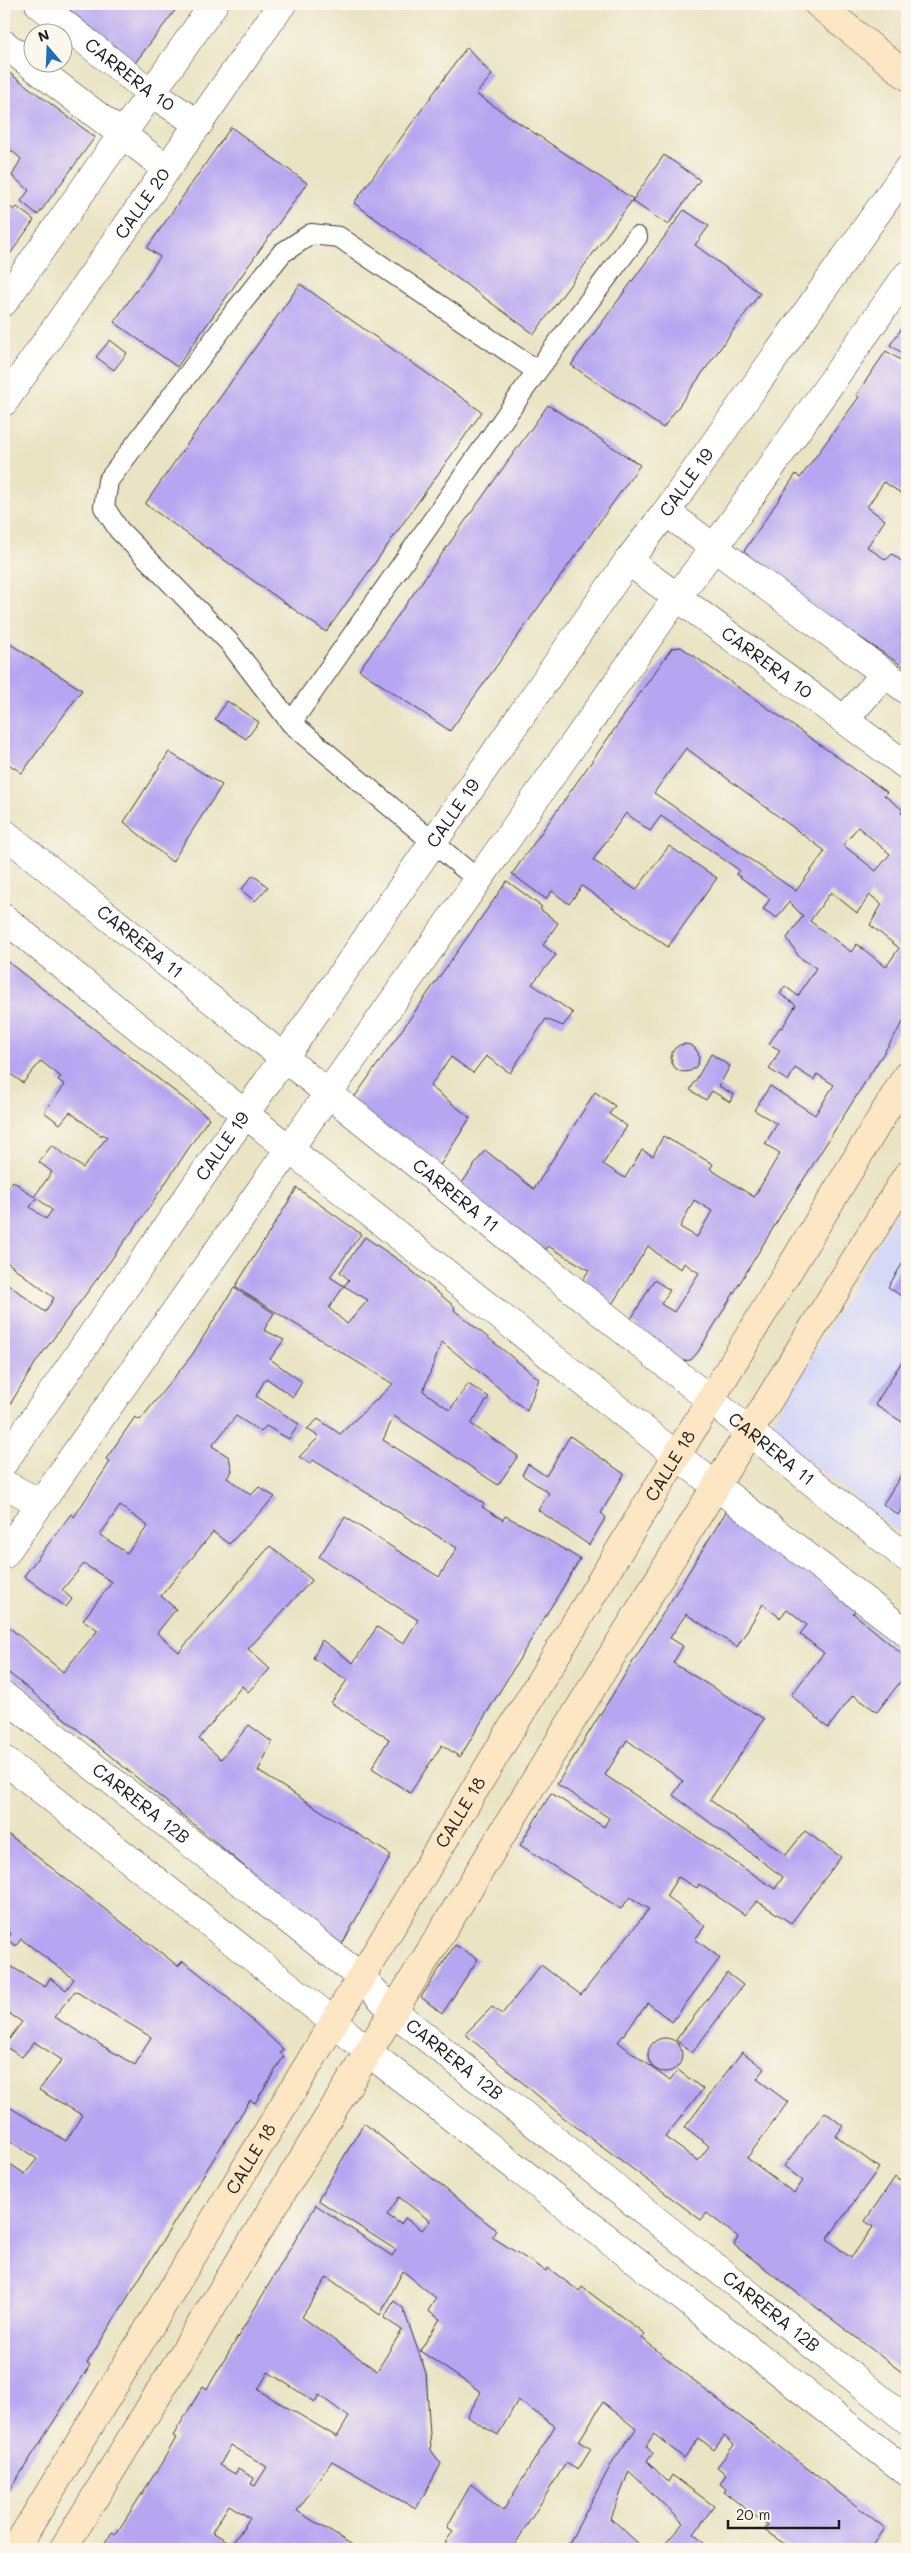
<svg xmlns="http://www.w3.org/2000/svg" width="911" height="2553" font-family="Mali,sans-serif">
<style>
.built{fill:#d6d8f8}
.building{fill:#b6a6f1;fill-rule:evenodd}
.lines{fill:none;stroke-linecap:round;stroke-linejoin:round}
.lane-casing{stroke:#3b3a35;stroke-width:22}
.street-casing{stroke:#3b3a35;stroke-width:29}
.secondary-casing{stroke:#3b3a35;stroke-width:29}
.lane{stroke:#fff;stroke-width:20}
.street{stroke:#fff;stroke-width:28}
.secondary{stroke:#fce6c4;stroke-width:28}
.labels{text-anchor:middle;stroke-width:4;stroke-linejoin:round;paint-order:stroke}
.street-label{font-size:18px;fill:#1c1c1c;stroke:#fbf7ec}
</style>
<rect width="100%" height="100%" fill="#fbf7ec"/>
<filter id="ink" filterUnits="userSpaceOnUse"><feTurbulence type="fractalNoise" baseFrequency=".02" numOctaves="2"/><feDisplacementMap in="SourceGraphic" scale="10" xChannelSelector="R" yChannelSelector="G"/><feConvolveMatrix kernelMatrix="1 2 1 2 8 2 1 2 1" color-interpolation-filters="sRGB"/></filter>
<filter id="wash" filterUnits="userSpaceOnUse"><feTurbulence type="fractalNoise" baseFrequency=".0096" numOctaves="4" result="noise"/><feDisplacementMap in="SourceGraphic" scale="20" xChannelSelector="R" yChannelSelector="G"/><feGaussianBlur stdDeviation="1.12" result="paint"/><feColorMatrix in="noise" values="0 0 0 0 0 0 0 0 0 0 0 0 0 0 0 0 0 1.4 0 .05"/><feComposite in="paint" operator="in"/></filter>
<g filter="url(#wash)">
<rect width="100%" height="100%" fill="#eae4c4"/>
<path class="built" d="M 907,1194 L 907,1539 L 768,1429 Z"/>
<g id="blocks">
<path class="building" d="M 62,4 L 180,4 L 135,63 Z
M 467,47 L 492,75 L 476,94 L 633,199 L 534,334 L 354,203 Z
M 4,69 L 95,137 L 38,215 L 21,201 L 29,190 L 12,176 L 21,159 L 11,150 L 4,163 Z
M 231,127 L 307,183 L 177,367 L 114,322 L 160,257 L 147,248 Z
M 664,155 L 700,180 L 668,225 L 632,201 Z
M 4,202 L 14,210 L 17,207 L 34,220 L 8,257 L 4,254 Z
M 684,210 L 709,226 L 695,245 L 760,293 L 663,428 L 571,365 Z
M 300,284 L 482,412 L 326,632 L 145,504 Z
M 907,321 L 907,356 L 890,345 Z
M 110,340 L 127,353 L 114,370 L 96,357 Z
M 886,351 L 907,364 L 907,497 L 884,482 L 867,507 L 885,520 L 867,547 L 886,560 L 892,554 L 907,565 L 904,569 L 907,571 L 907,669 L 803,599 L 738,560 L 796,474 L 800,478 L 859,397 L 856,395 Z
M 548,405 L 640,465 L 450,731 L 359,670 Z
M 4,640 L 82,690 L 22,773 L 4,761 Z
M 681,647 L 887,792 L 884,795 L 903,810 L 901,813 L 907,817 L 907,1016 L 781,1215 L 698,1352 L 691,1360 L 680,1361 L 630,1321 L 654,1280 L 670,1290 L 661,1304 L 674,1312 L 699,1273 L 684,1263 L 681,1269 L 664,1259 L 648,1246 L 611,1306 L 581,1283 L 589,1270 L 548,1246 L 543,1254 L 459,1187 L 485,1150 L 534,1189 L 595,1092 L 615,1106 L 609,1114 L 627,1126 L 603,1164 L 625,1178 L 642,1150 L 653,1156 L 663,1136 L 713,1164 L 710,1169 L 754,1197 L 780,1153 L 765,1144 L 777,1124 L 754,1110 L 770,1086 L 815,1115 L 834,1085 L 817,1074 L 814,1080 L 795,1068 L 788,1081 L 769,1069 L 780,1050 L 769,1044 L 780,1027 L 782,1028 L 796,1005 L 780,994 L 785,986 L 798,996 L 816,968 L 799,957 L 787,938 L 803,916 L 789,902 L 777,918 L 763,909 L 770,899 L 736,874 L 739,870 L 661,816 L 650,831 L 626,813 L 593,860 L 636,890 L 669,846 L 717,878 L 668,947 L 582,886 L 569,904 L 552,891 L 546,899 L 512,874 L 672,648 ZM 686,748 L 825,851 L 796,891 L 654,793 ZM 858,827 L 890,854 L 876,871 L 843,845 ZM 831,892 L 857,913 L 870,895 L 882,904 L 870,925 L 899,948 L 886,967 L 857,944 L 851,952 L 810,921 ZM 694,1200 L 712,1211 L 697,1237 L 680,1227 Z
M 227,701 L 259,722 L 246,739 L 215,719 Z
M 169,752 L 222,785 L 172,862 L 124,822 Z
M 253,875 L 268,887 L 255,901 L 241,890 Z
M 507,881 L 542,907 L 540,909 L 558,923 L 543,945 L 556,955 L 532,984 L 573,1013 L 563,1026 L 546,1019 L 510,1073 L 486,1056 L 473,1073 L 451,1057 L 430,1086 L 470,1118 L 437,1170 L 351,1102 Z
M 4,959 L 209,1118 L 144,1215 L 36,1362 L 4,1414 L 4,1281 L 45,1312 L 54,1298 L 4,1260 L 4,1194 L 13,1181 L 34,1197 L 52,1172 L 39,1162 L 52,1145 L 83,1168 L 107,1137 L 102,1134 L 101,1136 L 70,1112 L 60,1124 L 44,1112 L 65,1085 L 58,1080 L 61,1077 L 41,1061 L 23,1083 L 4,1069 ZM 37,1198 L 52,1210 L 46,1219 L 30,1207 Z
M671 1058a14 14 0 1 1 28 0a14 14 0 1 1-28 0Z
M 711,1054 L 730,1066 L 719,1086 L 734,1095 L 730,1102 L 712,1091 L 706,1100 L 690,1090 Z
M 297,1188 L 361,1234 L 330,1277 L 344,1286 L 329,1308 L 347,1324 L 368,1300 L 344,1286 L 349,1280 L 340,1272 L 365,1237 L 400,1261 L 455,1307 L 454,1310 L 539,1379 L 527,1411 L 442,1342 L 423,1391 L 450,1410 L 468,1384 L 489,1397 L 471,1424 L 518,1456 L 498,1485 L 394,1416 L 383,1440 L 466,1491 L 484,1504 L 482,1507 L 503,1520 L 505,1516 L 521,1524 L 580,1559 L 460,1757 L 442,1745 L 410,1793 L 372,1768 L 389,1739 L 331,1703 L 347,1680 L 313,1658 L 322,1640 L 353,1663 L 377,1627 L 403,1644 L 418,1620 L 319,1557 L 345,1517 L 439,1577 L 457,1548 L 313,1460 L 310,1463 L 299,1457 L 319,1437 L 307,1429 L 318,1419 L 340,1434 L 393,1384 L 235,1287 Z
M 907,1256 L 907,1300 L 888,1287 Z
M 234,1288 L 274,1313 L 264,1330 L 284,1340 L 270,1359 L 302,1382 L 293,1397 L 266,1378 L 256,1396 L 299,1424 L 289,1439 L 266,1426 L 261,1432 L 236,1416 L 212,1446 L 229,1457 L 232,1471 L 227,1478 L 251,1495 L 259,1487 L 275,1497 L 229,1544 L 213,1532 L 161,1596 L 176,1609 L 157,1633 L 179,1652 L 270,1546 L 312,1580 L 248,1649 L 270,1669 L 248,1692 L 242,1686 L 199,1739 L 221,1759 L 249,1725 L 272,1742 L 258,1771 L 391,1855 L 340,1948 L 219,1845 L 4,1669 L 4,1623 L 63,1672 L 98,1630 L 83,1620 L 112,1582 L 84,1564 L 62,1590 L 72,1599 L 66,1607 L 24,1576 L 71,1514 L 74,1517 L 110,1462 L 106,1459 L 135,1417 L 140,1420 L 192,1355 ZM 120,1506 L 148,1526 L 127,1553 L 100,1535 Z
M 907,1353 L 907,1425 L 875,1405 Z
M 570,1436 L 624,1474 L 601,1513 L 606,1517 L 589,1545 L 538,1510 L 549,1493 L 522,1475 L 528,1464 L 546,1476 Z
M 907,1466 L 907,1500 L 898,1515 L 883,1504 Z
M 729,1507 L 857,1609 L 853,1613 L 907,1658 L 907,1673 L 877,1712 L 853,1695 L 828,1728 L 791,1695 L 824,1653 L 800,1634 L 807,1625 L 787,1609 L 780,1618 L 763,1604 L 737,1647 L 686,1614 L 670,1638 L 683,1646 L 673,1663 L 764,1719 L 710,1800 L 786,1855 L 805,1831 L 841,1857 L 791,1923 L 757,1901 L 745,1915 L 699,1884 L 697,1888 L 678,1877 L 666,1896 L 705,1926 L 695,1939 L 720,1958 L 672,2022 L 648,2003 L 618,2042 L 670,2081 L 678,2070 L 703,2089 L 665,2137 L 698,2161 L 709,2146 L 685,2127 L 742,2052 L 765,2069 L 757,2079 L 788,2102 L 747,2158 L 794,2193 L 803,2181 L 784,2166 L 825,2112 L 843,2126 L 836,2136 L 879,2168 L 827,2239 L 851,2258 L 873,2227 L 865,2221 L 895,2177 L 907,2185 L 907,2376 L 734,2245 L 738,2237 L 707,2213 L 701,2220 L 563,2117 L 465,2034 L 492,2007 L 502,2014 L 541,1965 L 581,1995 L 649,1909 L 630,1897 L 621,1909 L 520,1845 L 551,1793 L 604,1827 L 609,1818 L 557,1784 ZM 627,1740 L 683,1781 L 673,1795 L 783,1877 L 775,1889 L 605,1775 Z
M 4,1831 L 178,1966 L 183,1961 L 215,1986 L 283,2049 L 280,2053 L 284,2056 L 255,2103 L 250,2100 L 87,2363 L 90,2365 L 4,2499 L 4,2160 L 25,2174 L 37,2159 L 4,2137 L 4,2104 L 66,2141 L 82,2115 L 39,2090 L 62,2060 L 34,2042 L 22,2057 L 4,2046 L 22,2022 L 4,2010 L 4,1962 L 45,1987 L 50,1978 L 66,1990 L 74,1979 L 21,1939 L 16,1946 L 9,1941 L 4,1947 L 4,1937 L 7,1939 L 11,1934 L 4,1929 ZM 75,1991 L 151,2037 L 135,2065 L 54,2017 Z
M 455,1945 L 478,1959 L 442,2014 L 421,1997 Z
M 727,1973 L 743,1985 L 692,2053 L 676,2040 Z
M648 2055a17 17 0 1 1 34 0a17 17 0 1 1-34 0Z
M 364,2123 L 496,2230 L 492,2237 L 546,2271 L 548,2268 L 579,2291 L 582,2287 L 645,2334 L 642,2338 L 691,2379 L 885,2528 L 871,2549 L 792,2549 L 764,2530 L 768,2526 L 724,2492 L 726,2489 L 720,2484 L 726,2474 L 717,2467 L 734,2445 L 724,2436 L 714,2450 L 699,2438 L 684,2458 L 654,2434 L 646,2446 L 653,2454 L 647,2461 L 668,2482 L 672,2475 L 714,2506 L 694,2534 L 710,2549 L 673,2549 L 666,2543 L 683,2523 L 629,2471 L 611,2518 L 644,2549 L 609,2549 L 602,2543 L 599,2549 L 566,2549 L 613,2461 L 636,2429 L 603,2402 L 579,2441 L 591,2449 L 578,2470 L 566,2463 L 512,2549 L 454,2549 L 445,2543 L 453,2531 L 447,2527 L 471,2484 L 503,2511 L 555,2426 L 518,2400 L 498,2435 L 467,2417 L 481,2392 L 420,2351 L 440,2319 L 428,2311 L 436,2298 L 403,2271 L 380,2315 L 327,2277 L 302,2317 L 377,2371 L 402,2330 L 384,2318 L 394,2301 L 403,2308 L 426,2373 L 431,2450 L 441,2464 L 416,2509 L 332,2461 L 297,2511 L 359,2549 L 102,2549 L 112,2532 L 116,2534 L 161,2464 L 176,2438 L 173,2436 L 203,2386 L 207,2389 L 316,2205 L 392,2256 L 396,2250 L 318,2200 ZM 399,2197 L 430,2221 L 422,2230 L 405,2218 L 401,2224 L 387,2215 ZM 268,2372 L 315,2402 L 319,2395 L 349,2417 L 337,2437 L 258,2390 ZM 231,2445 L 267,2467 L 255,2486 L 251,2484 L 254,2478 L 238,2469 L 235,2474 L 220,2465 ZM 229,2505 L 250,2518 L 232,2544 L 212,2532 Z"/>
</g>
</g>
<g filter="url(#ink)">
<use href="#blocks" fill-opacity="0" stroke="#3b3a35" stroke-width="1"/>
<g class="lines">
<g class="lane-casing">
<path id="lane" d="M 537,371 L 637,237
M 291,723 L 537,371 L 339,237 L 311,234 L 282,253 L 236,310 L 108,481 L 104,507 L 119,530 L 229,642 L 291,723 L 478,880"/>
</g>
<g class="street-casing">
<g id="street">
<path id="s1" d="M 39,4 L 151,93 L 199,124"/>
<path d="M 4,44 L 166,168"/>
<path d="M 4,302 L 214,4"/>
<path id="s2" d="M 4,402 L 282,4"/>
<path d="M 666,512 L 907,690"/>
<path id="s3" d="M 628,561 L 907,766"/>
<path d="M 844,720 L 885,674"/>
<path id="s4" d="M 4,833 L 907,1558"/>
<path d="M 4,918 L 245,1114 L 677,1456 L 907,1633"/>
<path id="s5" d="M 4,1462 L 628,561 L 666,512 L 907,170"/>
<path d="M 4,1484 L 40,1503"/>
<path d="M 4,1555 L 677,597 L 714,548 L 907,275"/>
<path id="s6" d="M 4,1696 L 361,1977 L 393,2011 L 907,2420"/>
<path d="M 4,1760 L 334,2022 L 368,2052 L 907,2472"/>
</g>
</g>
<g class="secondary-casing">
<g id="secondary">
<path d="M 818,4 L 907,76"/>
<path id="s7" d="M 15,2549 L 907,1075"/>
<path d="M 63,2549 L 907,1175"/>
</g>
</g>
<use href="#lane" class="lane"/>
<use href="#street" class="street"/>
<use href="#secondary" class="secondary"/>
</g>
</g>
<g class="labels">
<g class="street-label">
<text dy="6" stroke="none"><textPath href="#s1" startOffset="115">CARRERA 10</textPath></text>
<text dy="6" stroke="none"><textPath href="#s2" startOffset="242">CALLE 20</textPath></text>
<text dy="6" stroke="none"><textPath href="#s5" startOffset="1194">CALLE 19</textPath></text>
<text dy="6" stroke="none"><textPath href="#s3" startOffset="172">CARRERA 10</textPath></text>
<text dy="6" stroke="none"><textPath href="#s5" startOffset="789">CALLE 19</textPath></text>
<text dy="6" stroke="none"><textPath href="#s4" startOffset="174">CARRERA 11</textPath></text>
<text dy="6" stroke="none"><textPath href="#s5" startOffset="384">CALLE 19</textPath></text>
<text dy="6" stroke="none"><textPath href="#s4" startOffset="579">CARRERA 11</textPath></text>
<text dy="6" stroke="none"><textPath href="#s4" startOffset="984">CARRERA 11</textPath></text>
<text dy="6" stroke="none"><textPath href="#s7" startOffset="1266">CALLE 18</textPath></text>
<text dy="6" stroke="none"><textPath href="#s6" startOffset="174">CARRERA 12B</textPath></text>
<text dy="6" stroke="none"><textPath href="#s7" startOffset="861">CALLE 18</textPath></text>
<text dy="6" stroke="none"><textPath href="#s6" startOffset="579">CARRERA 12B</textPath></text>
<text dy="6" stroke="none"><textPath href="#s7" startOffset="456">CALLE 18</textPath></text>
<text dy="6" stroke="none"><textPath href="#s6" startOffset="984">CARRERA 12B</textPath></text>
</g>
</g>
<rect width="911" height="2553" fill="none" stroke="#fbf7ec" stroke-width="20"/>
<g transform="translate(48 48) rotate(341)"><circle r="24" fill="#fbf7ec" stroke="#a29f99"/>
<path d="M0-4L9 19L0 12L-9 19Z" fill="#1f6fb2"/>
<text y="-8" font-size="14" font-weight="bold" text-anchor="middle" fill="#1c1c1c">N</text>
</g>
<path d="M728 2520v8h111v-8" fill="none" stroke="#1c1c1c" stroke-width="2.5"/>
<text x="736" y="2520" font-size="15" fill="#1c1c1c" stroke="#fbf7ec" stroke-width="4" paint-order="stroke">20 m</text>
</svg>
